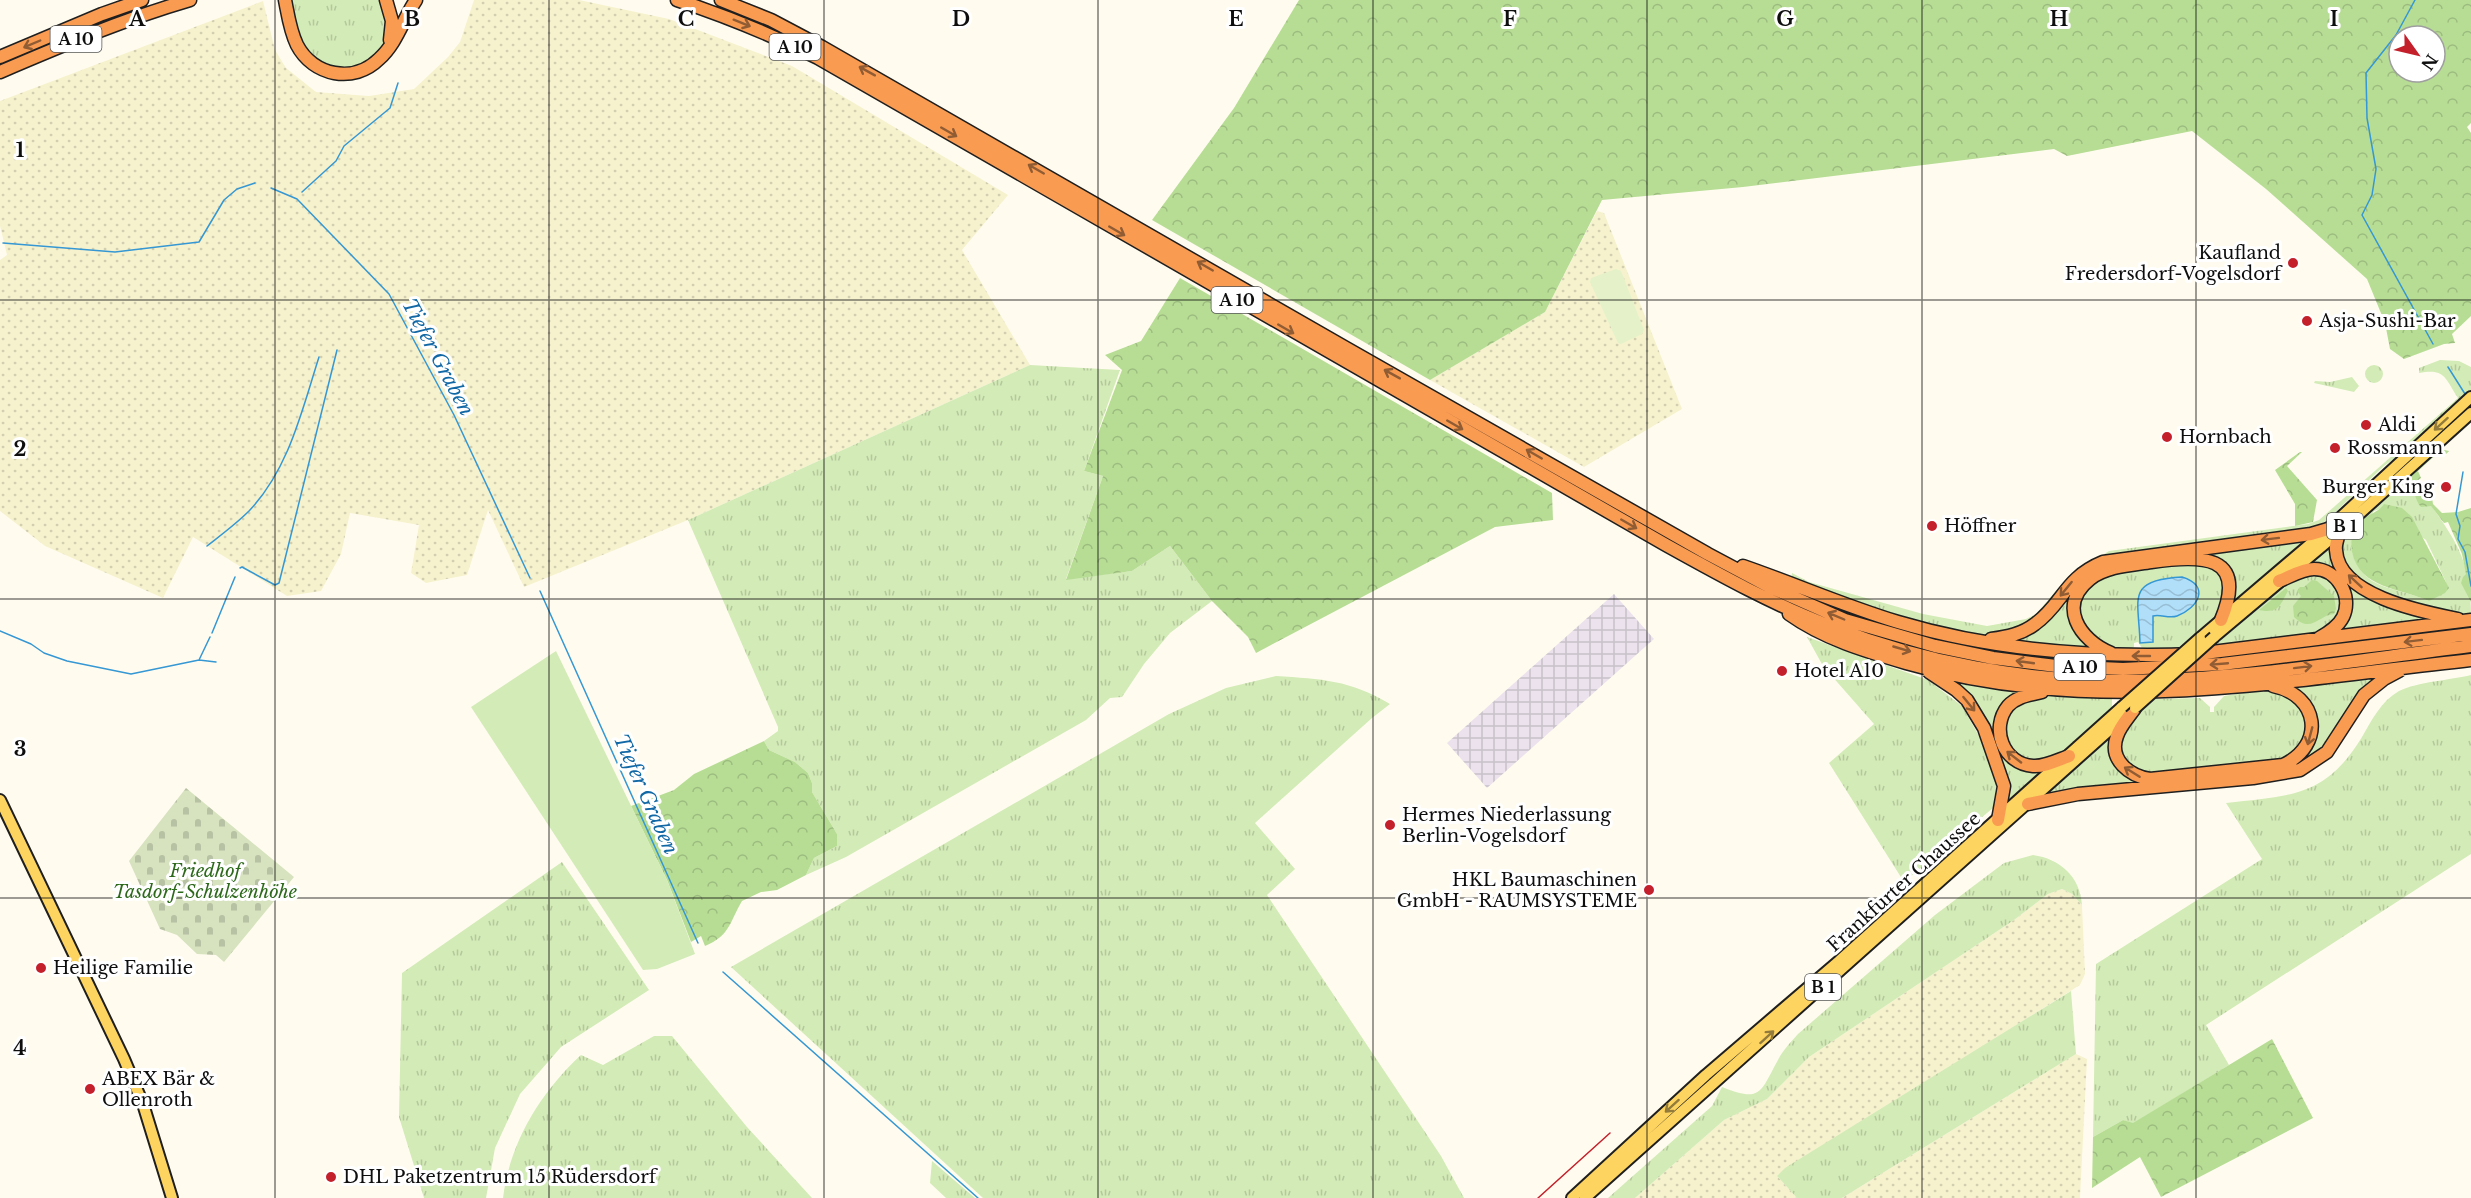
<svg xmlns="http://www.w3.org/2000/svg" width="2471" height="1198" font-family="'Libre Baskerville',serif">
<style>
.industrial{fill:url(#industrial-grid)}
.farmland{fill:url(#farmland-dots)}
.grass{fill:url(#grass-tufts);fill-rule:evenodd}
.forest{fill:url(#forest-crowns);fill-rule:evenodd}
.cemetery{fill:url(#cemetery-stones)}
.garden{fill:#d3ebb7}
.pitch{fill:#e5f2c9}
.water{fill:url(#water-waves);stroke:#3597d3;stroke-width:1.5}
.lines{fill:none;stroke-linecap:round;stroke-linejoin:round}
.stream{stroke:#3597d3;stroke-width:1.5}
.major-casing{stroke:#1f1f1f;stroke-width:14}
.highway-casing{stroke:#1f1f1f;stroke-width:15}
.major{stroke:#fed460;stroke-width:10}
.highway{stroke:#fa9b52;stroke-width:12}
.rail{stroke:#c4202b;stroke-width:1.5}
.major-bridge-casing{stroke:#1f1f1f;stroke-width:14;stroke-linecap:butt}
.major-bridge{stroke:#fed460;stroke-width:10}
.oneway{stroke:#905c33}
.oneway2{stroke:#927b3b}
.grid{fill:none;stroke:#0e0e0e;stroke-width:1.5;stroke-opacity:0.55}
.poi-dot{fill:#c4202b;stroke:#fff;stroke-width:2}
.labels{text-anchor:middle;stroke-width:6;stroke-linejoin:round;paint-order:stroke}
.shield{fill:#fff;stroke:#565656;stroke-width:1.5}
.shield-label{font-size:16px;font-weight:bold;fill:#0e0e0e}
.poi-label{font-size:18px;fill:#0e0e0e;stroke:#fff;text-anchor:start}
.park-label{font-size:18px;font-style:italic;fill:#2d691b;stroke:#fff}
.street-label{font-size:18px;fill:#0e0e0e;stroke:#fff}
.water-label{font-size:20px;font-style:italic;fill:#1268a5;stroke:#fff}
.grid-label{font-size:20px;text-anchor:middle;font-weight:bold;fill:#0e0e0e;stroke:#fff;stroke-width:6;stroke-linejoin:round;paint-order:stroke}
</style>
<defs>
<pattern id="industrial-grid" width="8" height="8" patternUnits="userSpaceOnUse" patternTransform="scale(1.5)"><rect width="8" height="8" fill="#ece2ed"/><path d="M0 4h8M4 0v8" fill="none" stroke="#c9c1ca"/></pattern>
<pattern id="farmland-dots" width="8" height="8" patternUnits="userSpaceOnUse" patternTransform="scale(1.5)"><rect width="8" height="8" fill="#f6f2ce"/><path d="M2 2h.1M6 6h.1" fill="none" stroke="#d2ceb0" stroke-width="1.8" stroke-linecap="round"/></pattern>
<pattern id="grass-tufts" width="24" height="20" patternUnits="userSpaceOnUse" patternTransform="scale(1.5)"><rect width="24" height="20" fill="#d3ebb7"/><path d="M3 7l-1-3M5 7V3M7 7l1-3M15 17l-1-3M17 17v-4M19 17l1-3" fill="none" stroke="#b4c89c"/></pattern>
<pattern id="forest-crowns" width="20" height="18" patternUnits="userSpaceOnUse" patternTransform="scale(1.5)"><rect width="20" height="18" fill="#b7dd95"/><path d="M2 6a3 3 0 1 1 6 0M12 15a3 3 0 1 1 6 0" fill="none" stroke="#9cbc7f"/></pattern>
<pattern id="cemetery-stones" width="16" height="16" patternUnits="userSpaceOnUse" patternTransform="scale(1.5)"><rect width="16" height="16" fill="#d7e2bf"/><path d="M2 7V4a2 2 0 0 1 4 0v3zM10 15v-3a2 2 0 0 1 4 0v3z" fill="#b7c1a3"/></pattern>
<pattern id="water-waves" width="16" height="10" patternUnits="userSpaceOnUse" patternTransform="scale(1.5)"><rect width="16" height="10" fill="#b1dff9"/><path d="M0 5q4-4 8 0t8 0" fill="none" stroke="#97bed4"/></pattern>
</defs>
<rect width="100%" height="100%" fill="#fffcef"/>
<path class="industrial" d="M 1614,594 L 1654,639 L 1487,788 L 1447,743 Z"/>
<path class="farmland" d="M 474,0 L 579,0 L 669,19 L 792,66 L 1008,195 L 962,250 L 1030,365 L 688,520 L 524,587 L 488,510 L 467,575 L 426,583 L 411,573 L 419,525 L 350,513 L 341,554 L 321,591 L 287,596 L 193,537 L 163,598 L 45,546 L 0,511 L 0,260 L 7,255 L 0,226 L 0,101 L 263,1 L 275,50 L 286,68 L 316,92 L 369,96 L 414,89 L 448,57 L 460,42 Z
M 1597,211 L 1604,213 L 1682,409 L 1584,467 L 1430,380 L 1545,312 Z
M 2062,889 L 2072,894 L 2082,905 L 2085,974 L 2080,985 L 1777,1176 L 1797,1198 L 1635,1198 L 1724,1120 L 1767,1099 L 1809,1057 L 2014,920 L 2048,894 Z
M 2076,1054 L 2087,1059 L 2080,1198 L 1842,1198 Z"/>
<path class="grass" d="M 289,0 L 383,0 L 390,18 L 385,44 L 377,55 L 354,69 L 330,69 L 308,54 L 295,27 Z
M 2440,360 L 2459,361 L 2471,367 L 2471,393 L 2419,440 L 2384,466 L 2326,521 L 2305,531 L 2118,555 L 2049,605 L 2023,629 L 1992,636 L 1961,632 L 1897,616 L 1791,581 L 1792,573 L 1809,582 L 1923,614 L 1987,626 L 2026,619 L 2036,614 L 2070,575 L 2109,551 L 2308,524 L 2319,520 L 2458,398 C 2445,378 2445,368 2419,373 L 2419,368 Z
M 1030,365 L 1120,370 L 1084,471 L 1103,476 L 1066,579 L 1132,571 L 1170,546 L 1212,601 L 1170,633 L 1144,664 L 1122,697 L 1110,698 L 1086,720 L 846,857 L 806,875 L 814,858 L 837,846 L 837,834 L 812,792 L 812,783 L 808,773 L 795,762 L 769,750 L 764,741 L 778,731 L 778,727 L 688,520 Z
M2365 374a9 9 0 1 1 18 0a9 9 0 1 1-18 0Z
M 2352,377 L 2359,386 L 2354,392 L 2314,383 L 2315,381 L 2330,382 Z
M 2408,474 C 2417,482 2423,494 2430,504 C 2458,543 2471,564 2471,615 L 2460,615 C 2437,610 2410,607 2388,598 C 2363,589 2330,562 2344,533 ZM 2382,508 L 2426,540 L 2446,582 L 2429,601 C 2393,585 2361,592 2351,547 L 2374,511 Z
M 2311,538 L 2227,610 L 2232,581 L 2194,553 Z
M 2331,543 L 2348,580 L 2452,621 L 2335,632 L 2345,586 L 2303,567 Z
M 2188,561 L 2219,569 L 2228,589 L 2216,617 L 2175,650 L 2144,651 L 2138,642 L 2134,643 L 2134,647 L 2129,651 L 2106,648 L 2079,623 L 2080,597 L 2104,574 Z
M 2098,571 L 2072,607 L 2098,650 L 2004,643 Z
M 2323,573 L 2343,595 L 2340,618 L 2318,635 L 2227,646 L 2226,643 L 2216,644 L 2286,584 L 2301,575 Z
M 1807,637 L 1928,680 L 1962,706 L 1987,750 L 1997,781 L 1993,808 L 1904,882 L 1829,763 L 1874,724 L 1823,666 Z
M 2390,671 L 2319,755 L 2282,771 L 2316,727 L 2281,684 Z
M 1938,674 L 2031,690 L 2006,704 L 2001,748 L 2042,770 L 2006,803 L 1986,726 Z
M 2471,675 L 2471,854 L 2206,1025 L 2229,1065 L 2133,1124 L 2123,1120 L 2093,1137 L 2096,964 L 2262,859 L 2226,803 C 2291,795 2325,798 2362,737 C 2372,720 2381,701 2399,691 C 2417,682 2451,680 2471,675 Z
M 1276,676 C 1322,679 1350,680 1390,704 L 1372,718 L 1255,823 L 1295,869 L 1267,895 L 1441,1156 L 1464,1198 L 983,1198 L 731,967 L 1169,714 L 1226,688 Z
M 2269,689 L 2301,703 L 2308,735 L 2291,758 L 2140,774 L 2120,755 C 2119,725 2135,717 2155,699 L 2200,698 L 2210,707 L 2210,712 L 2214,712 L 2214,707 L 2224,696 Z
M 2045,695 L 2112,698 L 2112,708 L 2058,756 L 2030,763 L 2006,746 L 2004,721 L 2016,703 Z
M 2116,728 L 2112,755 L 2150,781 L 2038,798 Z
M 2033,855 C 2060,859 2080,876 2082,905 L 2072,894 L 2062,889 L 2048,894 L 2014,920 L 1809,1057 L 1767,1099 L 1724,1120 L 1635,1198 L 1608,1198 L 1712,1106 L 1722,1087 C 1762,1103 1760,1092 1778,1060 C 1783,1050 1791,1042 1798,1034 L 1935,915 L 2004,863 Z
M 562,862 L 649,990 L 561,1047 L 520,1094 L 495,1148 L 486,1198 L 424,1198 L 399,1117 L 402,973 Z
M 2071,991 L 2076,1054 L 1842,1198 L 1797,1198 L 1777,1176 L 1785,1168 Z
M 654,1036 L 672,1036 L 747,1127 L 812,1198 L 503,1198 C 510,1142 540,1093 581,1055 L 603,1065 Z
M 932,1161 L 975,1198 L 946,1198 L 930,1183 Z"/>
<path class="forest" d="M 1299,0 L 2471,0 L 2471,123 L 2467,127 L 2471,133 L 2471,316 L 2452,334 L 2455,343 L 2444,344 L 2404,359 L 2390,349 L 2385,323 L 2367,279 L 2266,189 L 2192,131 L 2067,156 L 2054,149 L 1743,187 L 1602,200 L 1545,312 L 1430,380 L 1152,220 L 1234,108 ZM 2399,36 L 2435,36 L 2435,72 L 2399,72 Z
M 1180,278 L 1552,493 L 1553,520 L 1495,527 L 1256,653 L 1248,637 L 1212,601 L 1170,546 L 1132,571 L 1066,580 L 1103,476 L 1084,471 L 1122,370 L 1105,355 L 1141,341 Z
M 2440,449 L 2449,451 L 2446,454 L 2441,450 L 2418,471 L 2421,478 L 2417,481 L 2427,494 L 2431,492 L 2433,504 L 2442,513 L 2458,512 L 2471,508 L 2471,602 L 2461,583 L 2463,577 L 2466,574 L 2462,554 L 2448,522 L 2444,523 L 2431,506 L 2421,507 C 2414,500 2413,484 2411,474 Z
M 2300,452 L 2302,452 L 2287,466 L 2317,500 L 2313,522 L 2295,526 L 2295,504 L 2275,470 Z
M 2384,504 L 2402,508 L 2412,517 L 2449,588 L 2445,593 L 2429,601 C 2400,588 2360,589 2352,552 C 2351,545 2351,536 2354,529 C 2360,515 2377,515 2384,504 Z
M 2312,580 L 2317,581 L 2334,596 L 2336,609 L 2334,614 C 2319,615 2311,634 2294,617 L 2293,606 L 2301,596 L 2297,591 L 2300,587 L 2304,587 Z
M 2286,588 L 2288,591 C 2280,605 2279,614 2259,610 Z
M 764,741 L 769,750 L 795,762 L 808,773 L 812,783 L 812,792 L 837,834 L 837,846 L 814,858 L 806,875 L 777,890 L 761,892 L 742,901 C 730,921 730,936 705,946 L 701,936 L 691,942 L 667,880 L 631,806 L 674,790 L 694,774 Z
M 2272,1039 L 2313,1118 L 2161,1197 L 2140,1157 L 2092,1188 L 2093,1137 L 2123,1120 L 2133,1123 Z"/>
<path class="cemetery" d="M 186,788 L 294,877 L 224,962 L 216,955 L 197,954 L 177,935 L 160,929 L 129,861 Z"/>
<path class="garden" d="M 556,651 L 667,880 L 695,954 L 657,969 L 643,970 L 471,707 Z"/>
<path class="pitch" d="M 1616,269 L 1621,271 L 1644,330 L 1642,334 L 1621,344 L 1618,343 L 1590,282 L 1591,278 Z"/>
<path class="water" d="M 2182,577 C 2211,586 2198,608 2177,616 C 2169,619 2161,614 2153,616 L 2153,642 L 2140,643 C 2139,599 2125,580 2182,577 Z"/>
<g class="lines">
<path class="stream" d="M 2415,0 L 2396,35 L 2366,73 L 2367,118 L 2376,169 L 2372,195 L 2362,215 L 2433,344
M 271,188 L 297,199 L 389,294 L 454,415 L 530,578
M 302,192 L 336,161 L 344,146 L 390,108 L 398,83
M 3,243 L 115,252 L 199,242 L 224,200 L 237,189 L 255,183
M 2448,367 L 2465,394
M 2463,472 L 2456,514 L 2460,526 L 2458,539 L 2465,552 L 2471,586
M 207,546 C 221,535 236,524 249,511 C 289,469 302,410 319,357
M 240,568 L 242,567 L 275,585 L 279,583 L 337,350
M 540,591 L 698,943
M 0,631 L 31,644 L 44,653 L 67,661 L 131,674 L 199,660 L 216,662
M 212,633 L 235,577
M 199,660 L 210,637
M 723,972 L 978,1198"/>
<g class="major-casing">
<path id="major" d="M 2214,637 L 2339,532 L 2471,413
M 2200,638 L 2328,529 L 2471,397
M 0,800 L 124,1059 L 143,1104 L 172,1198
M 1572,1198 L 1706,1075 L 1839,961 L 2122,707
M 1585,1198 L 2125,716"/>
</g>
<g class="highway-casing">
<path id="highway" d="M 285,0 C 288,15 290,31 297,45 C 313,76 354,84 379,59 C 397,43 403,19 416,0
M 386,0 L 392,21 L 390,40
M 677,0 C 726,16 772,35 818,58 L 1666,545 C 1720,575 1774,605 1832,627 C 1923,662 2026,682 2124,681 C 2240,680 2356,660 2471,646
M 721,0 L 771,20 L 822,47 L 1346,348 L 1708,554 L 1770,587 L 1845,620 L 1935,646 L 1993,658 L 2056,666 L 2123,669 L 2222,664 L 2471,634
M 0,57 L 102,14 L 142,0
M 0,72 C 63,45 125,19 190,0
M 2339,532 C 2338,538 2335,545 2336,550 C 2338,596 2423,612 2458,619
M 1743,566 C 1795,584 1845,606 1898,622 C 1995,651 2095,658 2196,654 L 2471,620
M 2279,581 C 2290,577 2302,569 2314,569 C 2337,569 2353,596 2343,617 C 2338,627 2328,633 2319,638
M 1789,614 C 1824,639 1865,651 1906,663 C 2096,718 2279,681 2471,660
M 1991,639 C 2007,637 2022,634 2035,624 C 2063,604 2064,578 2103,562 L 2311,534 L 2328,529
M 2111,653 C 2079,640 2057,605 2090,579 C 2107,566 2132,565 2151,562 C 2200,555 2249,553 2221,620
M 1929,672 L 1956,690 L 1967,700 L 1984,728 L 2004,786 L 1998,820
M 2042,692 C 2031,695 2017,696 2008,706 C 1990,728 2003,764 2033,766 C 2044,767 2058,760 2069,756
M 2135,708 C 2129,717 2120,726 2117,736 C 2108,760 2130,776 2150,779 L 2283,765 C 2326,745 2319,695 2273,686
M 2028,804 L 2078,794 L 2253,778 L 2300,770 L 2327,752 L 2364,695 L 2384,679 L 2399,671"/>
</g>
<use href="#major" class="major"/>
<use href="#highway" class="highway"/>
<path class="rail" d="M 1538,1198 L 1610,1133"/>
<g class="major-bridge-casing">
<path id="major-bridge" d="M 2122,707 L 2200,638
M 2135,708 L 2214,637"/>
</g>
<use href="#major-bridge" class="major-bridge"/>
</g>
<defs><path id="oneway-shaft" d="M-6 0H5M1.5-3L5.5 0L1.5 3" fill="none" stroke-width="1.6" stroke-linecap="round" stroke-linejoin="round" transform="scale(1.5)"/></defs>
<g class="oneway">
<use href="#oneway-shaft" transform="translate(742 23) rotate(22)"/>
<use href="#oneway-shaft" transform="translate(32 44) rotate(157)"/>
<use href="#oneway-shaft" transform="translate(867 71) rotate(-151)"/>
<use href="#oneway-shaft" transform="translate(949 132) rotate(30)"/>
<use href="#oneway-shaft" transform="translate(1036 169) rotate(-150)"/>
<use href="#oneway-shaft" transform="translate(1117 231) rotate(30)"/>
<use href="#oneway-shaft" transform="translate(1205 266) rotate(-150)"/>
<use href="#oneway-shaft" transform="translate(1286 329) rotate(30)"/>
<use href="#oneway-shaft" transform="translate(1392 374) rotate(-151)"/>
<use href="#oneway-shaft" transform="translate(1455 425) rotate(30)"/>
<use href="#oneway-shaft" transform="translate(1534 454) rotate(-150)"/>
<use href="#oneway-shaft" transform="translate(1629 524) rotate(30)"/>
<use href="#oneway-shaft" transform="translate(2270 539) rotate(173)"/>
<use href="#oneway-shaft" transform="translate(2355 581) rotate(-137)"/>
<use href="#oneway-shaft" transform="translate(2066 589) rotate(129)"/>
<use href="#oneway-shaft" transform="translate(1836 616) rotate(-157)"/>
<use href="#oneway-shaft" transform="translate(2413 641) rotate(173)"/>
<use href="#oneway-shaft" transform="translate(1902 649) rotate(16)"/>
<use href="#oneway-shaft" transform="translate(2141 656) rotate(-180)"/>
<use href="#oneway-shaft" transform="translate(2025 662) rotate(-172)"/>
<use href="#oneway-shaft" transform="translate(2219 664) rotate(175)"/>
<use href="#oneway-shaft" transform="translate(2303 667) rotate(-7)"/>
<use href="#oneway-shaft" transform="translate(1969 704) rotate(51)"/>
<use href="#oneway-shaft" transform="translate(2310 736) rotate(105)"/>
<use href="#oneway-shaft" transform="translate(2014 757) rotate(-142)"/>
<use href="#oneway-shaft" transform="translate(2132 772) rotate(-148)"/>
</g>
<g class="oneway2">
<use href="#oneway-shaft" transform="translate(2441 424) rotate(138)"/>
<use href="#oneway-shaft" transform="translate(1767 1037) rotate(-42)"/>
<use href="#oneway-shaft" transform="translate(1672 1106) rotate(138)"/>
</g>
<path class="grid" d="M 275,0 L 275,1198M 549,0 L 549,1198M 824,0 L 824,1198M 1098,0 L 1098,1198M 1373,0 L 1373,1198M 1647,0 L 1647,1198M 1922,0 L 1922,1198M 2196,0 L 2196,1198M 0,300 L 2471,300M 0,599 L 2471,599M 0,898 L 2471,898"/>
<g class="poi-dot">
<circle cx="2293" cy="263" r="6"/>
<circle cx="2307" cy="321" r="6"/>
<circle cx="2366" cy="425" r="6"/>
<circle cx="2167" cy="437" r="6"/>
<circle cx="2335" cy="448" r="6"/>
<circle cx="2446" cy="487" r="6"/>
<circle cx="1932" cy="526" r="6"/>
<circle cx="1782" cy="671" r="6"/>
<circle cx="1390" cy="825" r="6"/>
<circle cx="1649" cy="890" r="6"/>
<circle cx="41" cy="968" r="6"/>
<circle cx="90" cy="1089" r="6"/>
<circle cx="331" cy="1177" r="6"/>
</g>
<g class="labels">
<g class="shield">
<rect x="50.5" y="26" width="51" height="26" rx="4.5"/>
<rect x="769.5" y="34" width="51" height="26" rx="4.5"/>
<rect x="1211.5" y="287" width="51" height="26" rx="4.5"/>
<rect x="2327" y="513" width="36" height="26" rx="4.5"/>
<rect x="2054.5" y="654" width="51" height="26" rx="4.5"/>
<rect x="1805" y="974" width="36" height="26" rx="4.5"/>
</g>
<g class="shield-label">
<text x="76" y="45">A 10</text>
<text x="795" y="53">A 10</text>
<text x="1237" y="306">A 10</text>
<text x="2345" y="532">B 1</text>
<text x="2080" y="673">A 10</text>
<text x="1823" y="993">B 1</text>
</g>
<g class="poi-label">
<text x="2281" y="259" text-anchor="end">Kaufland<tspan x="2281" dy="21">Fredersdorf-Vogelsdorf</tspan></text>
<text x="2319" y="327">Asja-Sushi-Bar</text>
<text x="2378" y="431">Aldi</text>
<text x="2179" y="443">Hornbach</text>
<text x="2347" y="454">Rossmann</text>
<text x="2434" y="493" text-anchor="end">Burger King</text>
<text x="1944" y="532">Höffner</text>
<text x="1794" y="677">Hotel A10</text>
<text x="1402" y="821">Hermes Niederlassung<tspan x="1402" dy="21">Berlin-Vogelsdorf</tspan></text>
<text x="1637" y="886" text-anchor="end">HKL Baumaschinen<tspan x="1637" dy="21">GmbH - RAUMSYSTEME</tspan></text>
<text x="53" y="974">Heilige Familie</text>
<text x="102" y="1085">ABEX Bär &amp;<tspan x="102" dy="21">Ollenroth</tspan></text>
<text x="343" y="1183">DHL Paketzentrum 15 Rüdersdorf</text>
</g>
<g class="park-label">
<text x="205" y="877">Friedhof<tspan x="205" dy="21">Tasdorf-Schulzenhöhe</tspan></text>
</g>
<g class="street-label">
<text transform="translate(1904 882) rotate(-42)" y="6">Frankfurter Chaussee</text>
</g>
<g class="water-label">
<text transform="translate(438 357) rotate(62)" y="7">Tiefer Graben</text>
<text transform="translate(646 794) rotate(66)" y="7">Tiefer Graben</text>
</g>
</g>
<g class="grid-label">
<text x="137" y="26">A</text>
<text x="412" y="26">B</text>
<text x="686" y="26">C</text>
<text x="961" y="26">D</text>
<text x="1236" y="26">E</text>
<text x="1510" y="26">F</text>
<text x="1785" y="26">G</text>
<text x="2059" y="26">H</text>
<text x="2334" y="26">I</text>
<text x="20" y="157">1</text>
<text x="20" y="456">2</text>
<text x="20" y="756">3</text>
<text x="20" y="1055">4</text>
</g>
<g transform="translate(2417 54) rotate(124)"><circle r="28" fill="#ffffff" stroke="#9f9f9f" stroke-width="1.5"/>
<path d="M0-4.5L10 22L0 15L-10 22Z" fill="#c4202b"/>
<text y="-9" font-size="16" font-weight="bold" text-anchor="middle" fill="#0e0e0e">N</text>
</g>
</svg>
